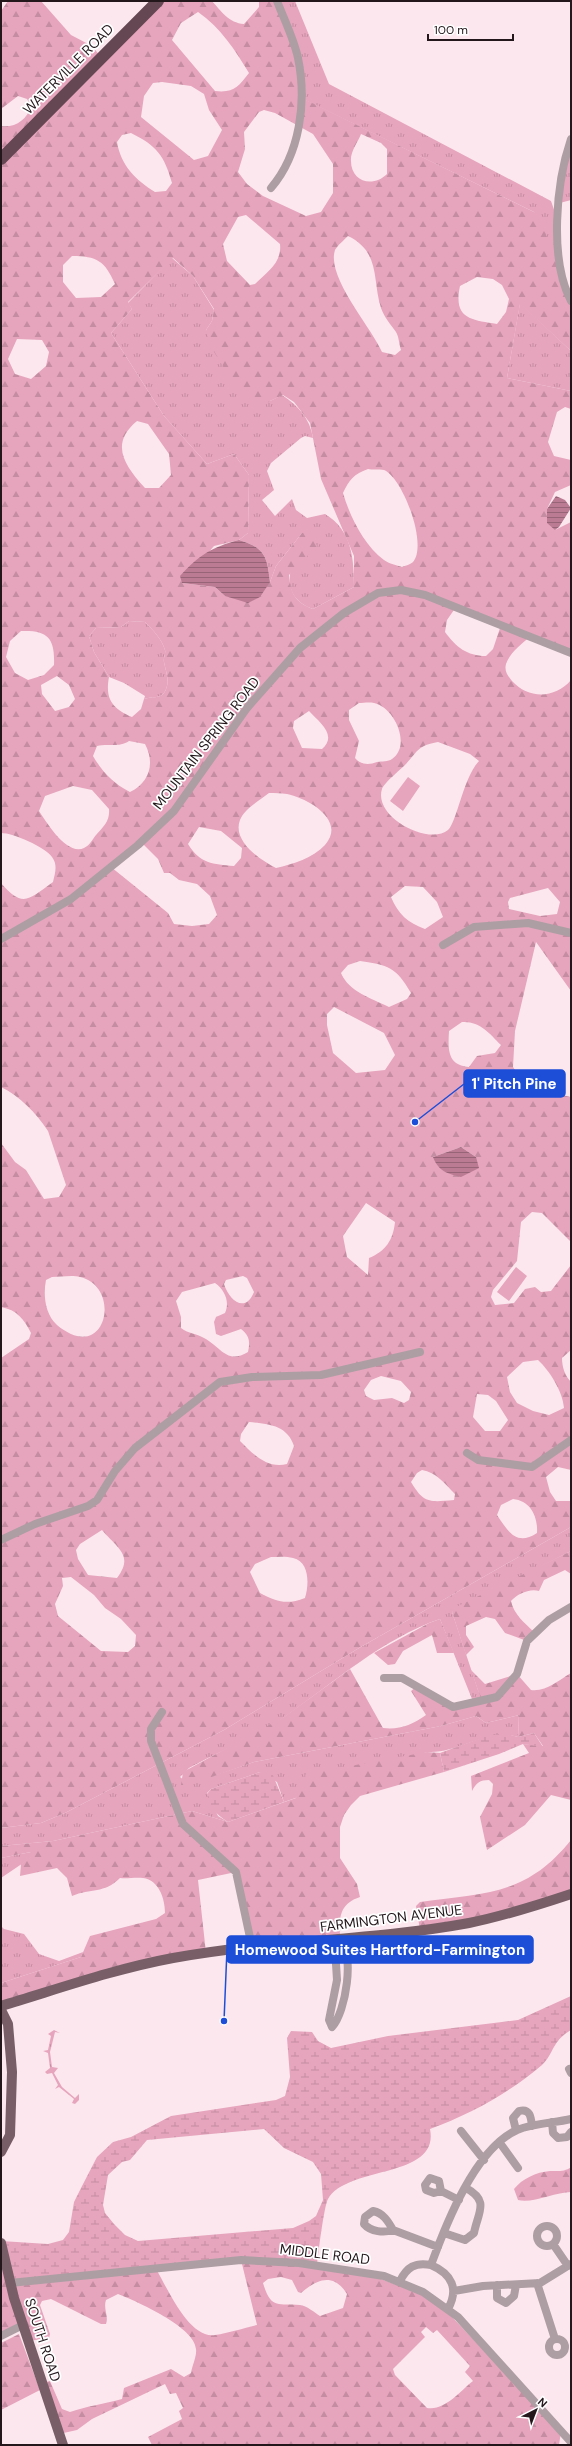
<svg xmlns="http://www.w3.org/2000/svg" width="572" height="2446" font-family="'DM Sans',sans-serif">
<style>
.grass{fill:url(#grass-tufts)}
.forest{fill:url(#forest-firs);fill-rule:evenodd}
.wetland{fill:url(#wetland-marsh);fill-rule:evenodd}
.pitch{fill:#e6a5bd}
.water{fill:url(#water-rules)}
.lines{fill:none;stroke-linecap:round;stroke-linejoin:round}
.minor{stroke:#ad9ea3;stroke-width:8}
.major{stroke:#775e67;stroke-width:10}
.highway{stroke:#644752;stroke-width:12}
.labels{text-anchor:middle;stroke-width:3.5;stroke-linejoin:round;paint-order:stroke}
.street-label{font-size:14px;fill:#23171c;stroke:#fff}
.leader{fill:none;stroke:#1d4ed8;stroke-width:1.5}
.callout-dot{fill:#1d4ed8;stroke:#fff;stroke-width:1.5}
.callout{fill:#1d4ed8;stroke:#1d4ed8;stroke-width:1.5}
.callout-label{font-size:15px;text-anchor:middle;font-weight:bold;fill:#fff}
</style>
<defs>
<pattern id="grass-tufts" width="24" height="20" patternUnits="userSpaceOnUse"><rect width="24" height="20" fill="#e6a5bd"/><path d="M3 7l-1-3M5 7V3M7 7l1-3M15 17l-1-3M17 17v-4M19 17l1-3" fill="none" stroke="#c58da2"/></pattern>
<pattern id="forest-firs" width="22" height="20" patternUnits="userSpaceOnUse"><rect width="22" height="20" fill="#e6a5bd"/><path d="M5 1l3.5 6h-7zM16 11l3.5 6h-7z" fill="#c58da2"/></pattern>
<pattern id="wetland-marsh" width="20" height="14" patternUnits="userSpaceOnUse"><rect width="20" height="14" fill="#e6a5bd"/><path d="M1 5h8M5 5V1M11 12h8M15 12V8" fill="none" stroke="#c58da2"/></pattern>
<pattern id="water-rules" width="6" height="5" patternUnits="userSpaceOnUse"><rect width="6" height="5" fill="#ba7b93"/><path d="M0 2.5h6" fill="none" stroke="#976477"/></pattern>
</defs>
<rect width="100%" height="100%" fill="#fce7ee"/>
<path class="grass" d="M 277,1 L 295,1 L 329,84 L 551,201 L 558,221 L 562,280 L 534,212 L 301,98 Z
M 571,139 L 571,200 L 560,203 Z
M 172,258 L 193,276 L 214,310 L 212,321 L 206,330 L 270,401 L 282,395 C 299,406 310,419 313,438 L 305,436 L 301,438 L 271,463 L 267,471 L 274,490 L 262,500 L 275,516 L 292,499 L 296,510 L 307,518 L 325,514 C 352,530 354,559 354,587 L 313,609 C 275,595 293,562 302,533 L 276,566 L 270,582 C 267,556 265,548 239,540 L 248,533 L 249,475 L 234,454 L 207,464 L 164,416 L 111,333 L 132,309 L 128,303 Z
M 520,303 L 571,351 L 571,391 L 507,378 Z
M 129,621 L 145,622 C 152,629 162,639 165,650 C 166,654 163,658 164,662 C 166,673 171,682 164,693 C 160,699 151,696 144,699 L 145,696 L 124,683 L 109,677 L 94,652 L 89,636 L 96,628 L 121,627 Z
M 571,1527 L 571,1551 L 452,1612 L 482,1702 L 474,1704 L 440,1619 C 384,1638 334,1682 286,1716 C 256,1736 221,1751 189,1768 L 180,1777 L 189,1784 L 254,1762 L 441,1726 L 476,1716 L 486,1723 L 519,1715 L 518,1737 C 485,1728 459,1754 427,1752 L 284,1802 L 277,1782 L 260,1772 L 211,1789 L 207,1793 L 218,1816 L 228,1822 L 192,1811 L 53,1841 L 1,1846 L 1,1828 L 41,1823 L 65,1813 L 224,1730 L 359,1648 Z
M 31,1852 L 32,1857 L 1,1878 L 1,1858 Z
M 1,1926 L 4,1929 L 24,1934 L 39,1954 L 59,1961 L 83,1952 L 81,1957 L 1,1983 Z
M 54,2030 L 60,2033 L 55,2032 L 50,2052 L 52,2067 L 58,2068 L 54,2073 L 62,2087 L 75,2098 L 79,2094 L 79,2100 L 75,2104 L 72,2103 L 74,2099 L 59,2087 L 55,2089 L 58,2085 L 52,2073 L 47,2074 L 45,2072 L 50,2068 L 48,2053 L 43,2051 L 48,2050 L 51,2036 L 48,2034 Z"/>
<path class="forest" d="M 8,1 L 41,1 L 71,35 L 92,46 L 101,57 L 153,1 L 212,1 C 221,11 229,23 244,24 L 259,7 L 259,1 L 277,1 L 298,57 L 302,98 L 534,212 L 539,216 L 571,301 L 571,351 L 520,304 L 507,378 L 571,391 L 571,409 L 565,407 L 557,412 L 548,442 L 554,456 L 571,460 L 571,485 L 555,492 L 547,509 L 555,530 L 571,522 L 571,653 L 530,637 C 521,644 510,653 506,664 C 504,671 508,676 512,681 C 528,699 555,699 571,680 L 571,991 L 536,942 L 515,1031 L 513,1067 L 527,1087 L 571,1097 L 571,1242 L 542,1213 L 532,1212 L 521,1222 L 517,1261 L 493,1290 L 491,1297 L 495,1305 L 514,1303 L 525,1289 L 535,1287 L 541,1292 L 551,1291 L 571,1265 L 571,1350 L 562,1358 C 562,1367 565,1376 571,1382 L 571,1470 L 558,1467 L 546,1477 L 550,1492 L 556,1501 L 571,1501 L 571,1527 L 359,1648 L 224,1730 L 65,1813 L 41,1823 L 1,1828 L 1,1358 L 29,1339 L 31,1333 C 24,1319 17,1310 1,1307 L 1,1143 L 15,1162 L 26,1170 L 44,1199 L 59,1197 L 66,1185 L 48,1131 C 36,1113 20,1096 1,1087 L 1,883 C 23,909 29,899 53,882 C 55,873 58,865 52,857 C 45,847 13,833 1,833 L 1,126 C 15,128 27,120 31,106 L 27,99 L 18,96 L 1,109 L 1,11 ZM 198,12 C 221,28 235,50 249,73 C 238,87 234,93 215,91 L 172,40 L 181,23 ZM 162,82 L 191,86 L 204,94 L 209,110 L 222,130 L 208,156 L 194,160 L 141,117 L 144,96 L 153,83 ZM 264,110 L 275,113 L 313,134 L 333,164 L 333,193 L 321,212 L 306,216 L 263,196 L 247,184 L 238,172 L 245,149 L 244,132 L 259,112 ZM 131,133 C 157,146 164,155 172,183 L 166,191 L 155,192 C 136,180 121,166 117,142 L 122,135 ZM 361,134 L 381,143 L 387,149 L 387,174 C 373,188 351,182 351,161 C 350,152 358,142 361,134 ZM 246,215 L 280,244 C 282,263 267,272 255,284 L 250,285 L 227,261 L 223,244 L 238,217 ZM 348,236 C 381,252 372,280 381,308 C 384,317 391,325 396,332 C 399,337 399,344 401,350 L 395,355 L 382,352 C 372,328 326,277 335,250 C 337,246 344,240 348,236 ZM 72,256 C 97,256 105,261 115,284 L 101,297 L 76,298 L 63,282 L 63,265 ZM 173,258 L 193,276 L 214,309 L 212,321 L 206,330 L 211,347 L 236,387 L 265,405 L 270,401 L 283,395 L 294,402 L 310,423 L 321,479 L 354,556 L 354,587 L 313,609 C 295,602 291,594 289,575 L 317,546 L 309,532 L 302,533 L 276,566 L 270,582 L 225,596 L 215,587 L 182,583 L 214,546 L 239,540 L 248,533 L 249,475 L 234,454 L 207,464 L 164,416 L 111,333 L 132,309 L 128,302 ZM 477,277 L 493,279 L 502,285 L 509,299 L 506,312 L 497,324 C 471,320 453,319 460,286 ZM 17,339 L 42,340 L 49,352 L 46,366 L 31,379 L 15,374 L 8,359 ZM 137,421 L 148,424 L 169,454 L 171,475 L 159,488 L 145,488 C 125,466 109,444 137,421 ZM 368,469 C 372,470 379,469 384,470 C 403,478 428,545 413,562 C 411,564 405,566 402,567 C 397,565 389,564 384,560 C 364,545 350,517 343,493 C 349,480 354,474 368,469 ZM 456,607 L 501,625 L 493,649 L 486,656 C 467,656 456,647 445,632 L 447,620 ZM 129,621 L 145,622 C 152,629 162,639 165,650 C 166,654 163,658 164,662 C 166,673 171,682 164,693 C 160,699 151,696 144,699 L 141,709 L 132,717 C 112,708 105,699 109,677 L 94,652 L 89,636 L 96,628 L 121,627 ZM 21,631 C 48,630 55,638 54,665 L 44,675 L 28,680 L 15,673 L 6,657 L 10,641 ZM 57,676 L 69,685 L 75,699 L 69,707 L 55,711 L 42,694 L 41,685 ZM 359,703 C 363,703 369,702 374,703 C 394,707 412,745 392,759 C 388,762 382,761 377,762 C 369,765 361,765 355,758 L 359,741 L 349,720 L 349,710 ZM 309,711 C 319,722 338,735 322,749 L 302,748 L 293,728 L 294,721 ZM 129,741 L 145,744 C 155,763 150,782 130,792 C 113,783 103,773 93,756 L 97,746 C 108,743 119,748 129,741 ZM 438,742 L 470,754 L 479,761 C 463,778 457,822 448,830 C 429,846 373,817 382,789 C 384,783 400,770 405,765 C 419,750 417,746 438,742 ZM 73,786 L 92,790 L 109,809 C 110,821 104,826 96,835 C 92,840 90,845 84,848 C 67,856 47,823 39,811 L 45,796 ZM 269,793 C 275,793 281,793 287,794 C 307,798 347,820 325,845 C 313,858 293,864 276,868 C 260,860 232,841 240,820 C 244,809 260,800 269,793 ZM 199,827 L 221,831 L 242,848 L 241,858 L 234,866 C 213,864 200,864 188,844 ZM 141,842 L 158,859 L 164,873 L 170,873 L 179,880 L 197,884 L 210,896 L 217,915 L 209,924 L 192,926 L 174,924 L 168,913 L 111,867 ZM 405,886 L 423,887 L 437,902 L 443,917 L 425,929 C 408,923 398,914 391,897 ZM 548,888 L 560,902 L 557,914 L 540,916 L 509,909 L 508,902 L 510,898 ZM 360,961 C 388,965 396,967 411,993 L 407,999 L 389,1007 C 371,998 349,992 341,973 L 348,965 ZM 334,1007 L 384,1033 L 395,1055 L 385,1070 L 356,1073 L 333,1053 L 327,1025 L 327,1014 ZM 462,1022 C 480,1021 489,1033 501,1045 L 495,1053 L 477,1056 L 469,1067 C 447,1065 448,1049 449,1031 ZM 461,1147 L 476,1157 L 433,1157 ZM 366,1203 L 395,1222 C 393,1240 386,1251 369,1258 L 368,1275 L 347,1257 L 343,1236 ZM 243,1276 L 247,1278 L 254,1292 C 245,1314 229,1300 224,1284 L 226,1280 ZM 52,1277 C 61,1277 72,1275 80,1277 C 123,1287 106,1366 57,1325 C 45,1314 43,1295 46,1280 ZM 215,1283 C 225,1290 230,1302 225,1313 L 216,1317 L 214,1322 L 216,1334 L 221,1336 L 241,1329 C 250,1336 250,1342 248,1352 C 227,1365 221,1347 204,1338 C 196,1333 189,1334 181,1328 L 181,1317 L 176,1301 L 182,1292 ZM 538,1360 C 550,1371 563,1392 564,1408 L 549,1415 L 533,1411 L 517,1403 L 510,1392 L 507,1377 L 523,1362 ZM 381,1376 L 401,1381 L 411,1392 L 409,1400 L 404,1403 L 392,1398 L 374,1400 L 366,1396 L 364,1390 L 371,1380 ZM 477,1394 L 488,1395 L 496,1401 L 508,1420 L 500,1431 L 485,1431 L 473,1417 ZM 249,1422 C 269,1424 287,1425 294,1446 L 287,1464 C 267,1469 253,1454 240,1441 L 241,1434 ZM 422,1470 C 436,1472 445,1484 455,1494 L 454,1500 C 430,1502 424,1504 411,1482 L 417,1473 ZM 513,1499 C 531,1501 538,1517 537,1533 C 516,1547 508,1531 497,1515 L 501,1505 ZM 102,1530 C 118,1549 134,1555 117,1578 L 88,1575 L 78,1559 L 76,1550 L 80,1544 ZM 271,1557 C 278,1557 286,1556 293,1558 C 310,1562 309,1585 305,1598 C 287,1605 277,1602 260,1593 L 250,1572 L 255,1564 ZM 71,1577 L 94,1595 L 105,1608 L 121,1619 L 136,1635 L 135,1646 L 128,1652 L 101,1651 L 58,1616 L 55,1604 L 63,1586 L 62,1578 Z
M 571,1551 L 571,1574 L 565,1570 L 544,1580 L 539,1591 C 530,1588 517,1594 511,1601 C 514,1615 525,1623 534,1632 L 527,1641 L 505,1633 L 495,1619 L 486,1617 L 466,1626 L 466,1635 L 474,1647 L 466,1655 L 452,1612 L 456,1607 Z
M 440,1619 L 454,1653 L 437,1653 L 432,1635 L 403,1651 L 395,1664 L 388,1665 L 374,1653 L 429,1623 Z
M 350,1669 L 383,1728 C 399,1730 412,1725 426,1715 L 411,1691 L 417,1686 L 453,1707 L 482,1702 L 471,1670 L 485,1684 L 517,1674 L 531,1690 C 546,1692 559,1680 571,1673 L 571,1800 L 551,1795 L 525,1825 L 487,1850 L 480,1817 L 492,1794 L 493,1784 L 489,1780 C 480,1780 476,1783 472,1791 L 471,1776 L 529,1753 L 523,1744 L 543,1746 L 534,1733 L 518,1737 L 519,1715 L 486,1723 L 476,1716 L 441,1726 L 254,1762 L 189,1785 L 181,1785 L 183,1772 L 284,1717 Z
M 427,1752 L 440,1753 L 444,1772 L 360,1796 L 351,1805 L 344,1815 L 340,1827 L 340,1858 L 357,1884 L 360,1897 C 339,1904 339,1918 340,1938 L 252,1947 L 236,1872 L 198,1880 L 206,1953 L 172,1959 L 1,2006 L 1,1983 L 81,1957 L 90,1936 L 156,1919 L 165,1913 C 165,1899 159,1880 143,1878 C 135,1877 127,1879 120,1878 C 104,1894 91,1888 72,1896 L 67,1878 L 57,1868 L 20,1876 L 21,1864 L 31,1857 L 31,1852 L 1,1858 L 1,1846 L 53,1841 L 192,1811 L 228,1822 L 296,1798 L 306,1774 Z
M 571,1840 L 571,1894 L 531,1907 L 420,1930 L 416,1906 L 420,1902 C 485,1893 526,1896 571,1840 Z
M 571,2167 L 571,2192 C 555,2192 532,2204 518,2200 L 514,2189 C 522,2179 536,2172 550,2171 C 557,2171 565,2172 571,2167 Z
M 1,2243 L 156,2269 C 168,2289 189,2339 215,2335 C 229,2333 244,2328 257,2325 L 241,2260 L 360,2271 L 436,2300 L 561,2432 L 559,2445 L 152,2445 L 148,2437 L 182,2419 L 179,2411 L 183,2408 L 176,2393 L 170,2394 L 165,2384 L 92,2419 L 77,2430 L 59,2434 L 43,2383 L 50,2381 L 62,2409 L 70,2412 C 87,2406 104,2404 122,2399 L 124,2388 L 171,2369 L 184,2377 L 191,2373 C 192,2366 197,2356 196,2349 C 195,2327 136,2301 118,2294 L 106,2300 C 103,2309 109,2316 106,2324 L 101,2324 L 51,2299 L 42,2301 L 40,2305 L 50,2334 L 49,2338 L 28,2341 L 23,2325 L 1,2336 ZM 281,2277 L 292,2280 L 298,2292 L 301,2293 C 318,2278 334,2273 347,2294 L 343,2308 L 320,2316 C 314,2312 307,2306 300,2305 C 278,2303 271,2310 263,2283 L 268,2279 ZM 426,2327 L 433,2333 L 437,2330 L 470,2366 L 465,2372 L 473,2381 C 460,2391 445,2411 427,2408 L 395,2375 L 393,2369 L 425,2337 L 421,2332 Z
M 19,2334 L 40,2390 L 1,2410 L 1,2343 Z"/>
<path class="wetland" d="M 504,1733 L 518,1737 L 534,1733 L 543,1747 L 523,1744 L 499,1754 L 444,1772 L 440,1753 L 487,1736 Z
M 260,1772 L 272,1773 L 284,1802 L 228,1822 C 215,1814 210,1807 207,1794 L 211,1789 Z
M 571,1996 L 571,2030 C 551,2042 554,2054 542,2065 C 509,2093 471,2114 430,2129 C 440,2179 347,2165 328,2199 C 324,2206 318,2255 317,2265 L 260,2260 L 10,2283 L 1,2241 L 48,2244 L 63,2240 L 69,2232 L 74,2202 L 81,2188 L 97,2157 L 113,2142 L 131,2137 L 171,2116 L 276,2100 L 285,2096 L 290,2077 L 287,2038 L 291,2031 L 312,2032 L 318,2041 L 331,2048 L 388,2036 L 518,2020 ZM 264,2129 L 284,2148 L 313,2162 L 321,2174 L 323,2200 L 316,2216 L 309,2221 L 293,2228 L 138,2241 L 125,2235 L 114,2224 L 105,2213 L 103,2205 L 108,2175 L 122,2162 L 130,2160 L 147,2140 Z"/>
<path class="pitch" d="M 408,777 L 420,786 L 403,811 L 390,801 Z
M 516,1267 L 527,1276 L 509,1301 L 497,1292 Z"/>
<path class="water" d="M 556,496 L 565,500 L 571,508 L 559,527 L 555,530 L 547,523 L 547,509 Z
M 239,540 C 265,548 267,556 270,582 L 260,597 L 248,603 L 225,596 L 215,587 L 182,583 L 180,576 C 199,555 212,547 239,540 Z
M 461,1147 L 476,1157 L 479,1168 L 461,1177 C 448,1174 438,1171 433,1157 Z"/>
<g class="lines">
<path class="minor" d="M 571,139 C 556,183 549,259 571,301
M 271,188 C 300,154 307,102 298,58 C 294,39 284,19 277,1
M 1,939 L 71,899 L 138,845 L 174,811 L 247,708 L 300,648 L 344,613 L 378,593 L 401,590 L 425,595 L 571,653
M 443,945 L 474,927 L 528,923 L 571,933
M 467,1453 L 478,1460 L 532,1467 L 571,1440
M 1,1540 L 35,1524 L 88,1506 L 97,1500 L 115,1471 L 135,1448 L 220,1382 L 252,1377 L 321,1375 L 420,1352
M 384,1678 L 402,1678 L 453,1707 L 497,1697 L 517,1674 L 527,1641 L 549,1620 L 571,1607
M 162,1712 L 151,1729 L 151,1741 L 183,1824 L 236,1872 L 252,1947
M 340,1938 C 355,1954 346,2012 332,2027 L 329,2020 L 337,1980 L 335,1948 Z
M 569,2069 L 571,2073
M 552,2122 L 553,2133 L 558,2138 L 567,2137 L 571,2132
M 516,2130 L 513,2118 L 519,2111 C 530,2108 531,2117 532,2126
M 461,2131 L 484,2160
M 500,2143 L 518,2168
M 430,2178 L 439,2181 L 441,2191 L 434,2193 L 426,2190 L 425,2185 Z
M 441,2191 L 459,2200
M 373,2211 C 383,2213 388,2221 393,2230 C 384,2233 371,2232 364,2224 L 365,2217 Z
M537 2236a10 10 0 1 1 20 0a10 10 0 1 1-20 0Z
M 393,2230 L 438,2247
M 444,2233 L 465,2240 L 474,2233 C 478,2212 490,2201 466,2188
M 553,2244 L 568,2266
M 431,2265 C 452,2274 459,2289 448,2309
M 400,2281 C 407,2267 415,2262 431,2265 C 446,2224 475,2149 517,2130 C 534,2123 554,2123 571,2119
M 10,2283 L 241,2260 L 299,2263 L 384,2276 L 423,2292 L 458,2317 L 571,2442
M 537,2283 L 555,2339
M 497,2285 L 497,2298 L 506,2303 L 514,2296 L 516,2285
M 454,2291 L 483,2286 L 540,2283 L 571,2264
M 1,2336 L 23,2325
M549 2347a8 8 0 1 1 16 0a8 8 0 1 1-16 0Z"/>
<path class="major" d="M 1,2006 C 58,1989 114,1969 173,1958 C 271,1940 371,1941 469,1923 C 504,1916 538,1905 571,1894
M 1,2010 L 8,2024 L 12,2072 L 10,2135 L 1,2152
M 1,2243 L 14,2298 L 63,2445"/>
<path class="highway" d="M 1,159 L 158,1"/>
</g>
<g class="labels">
<g class="street-label">
<text transform="translate(68 69) rotate(-45)" y="5">WATERVILLE ROAD</text>
<text transform="translate(206 743) rotate(-52)" y="5">MOUNTAIN SPRING ROAD</text>
<text transform="translate(391 1918) rotate(-7)" y="5">FARMINGTON AVENUE</text>
<text transform="translate(325 2254) rotate(7)" y="5">MIDDLE ROAD</text>
<text transform="translate(43 2340) rotate(72)" y="5">SOUTH ROAD</text>
</g>
</g>
<path class="leader" d="M415 1122L464 1084M224 2021L227 1949"/>
<g class="callout-dot">
<circle cx="415" cy="1122" r="4"/>
<circle cx="224" cy="2021" r="4"/>
</g>
<g class="callout">
<rect x="464" y="1070" width="101" height="27" rx="4"/>
<rect x="227" y="1936" width="306" height="27" rx="4"/>
</g>
<g class="callout-label">
<text x="514" y="1089">1' Pitch Pine</text>
<text x="380" y="1955">Homewood Suites Hartford-Farmington</text>
</g>
<rect width="572" height="2446" fill="none" stroke="#23171c" stroke-width="4"/>
<g transform="translate(536 2410) rotate(42)" stroke="#ffffff" stroke-width="3" paint-order="stroke">
<path d="M0-3L7 15L0 10L-7 15Z" fill="#23171c"/>
<text y="-6" font-size="11" font-weight="bold" text-anchor="middle" fill="#23171c">N</text>
</g>
<path d="M428 34v6h85v-6" fill="none" stroke="#23171c" stroke-width="2"/>
<text x="434" y="34" font-size="12" fill="#23171c" stroke="#ffffff" stroke-width="3" paint-order="stroke">100 m</text>
</svg>
